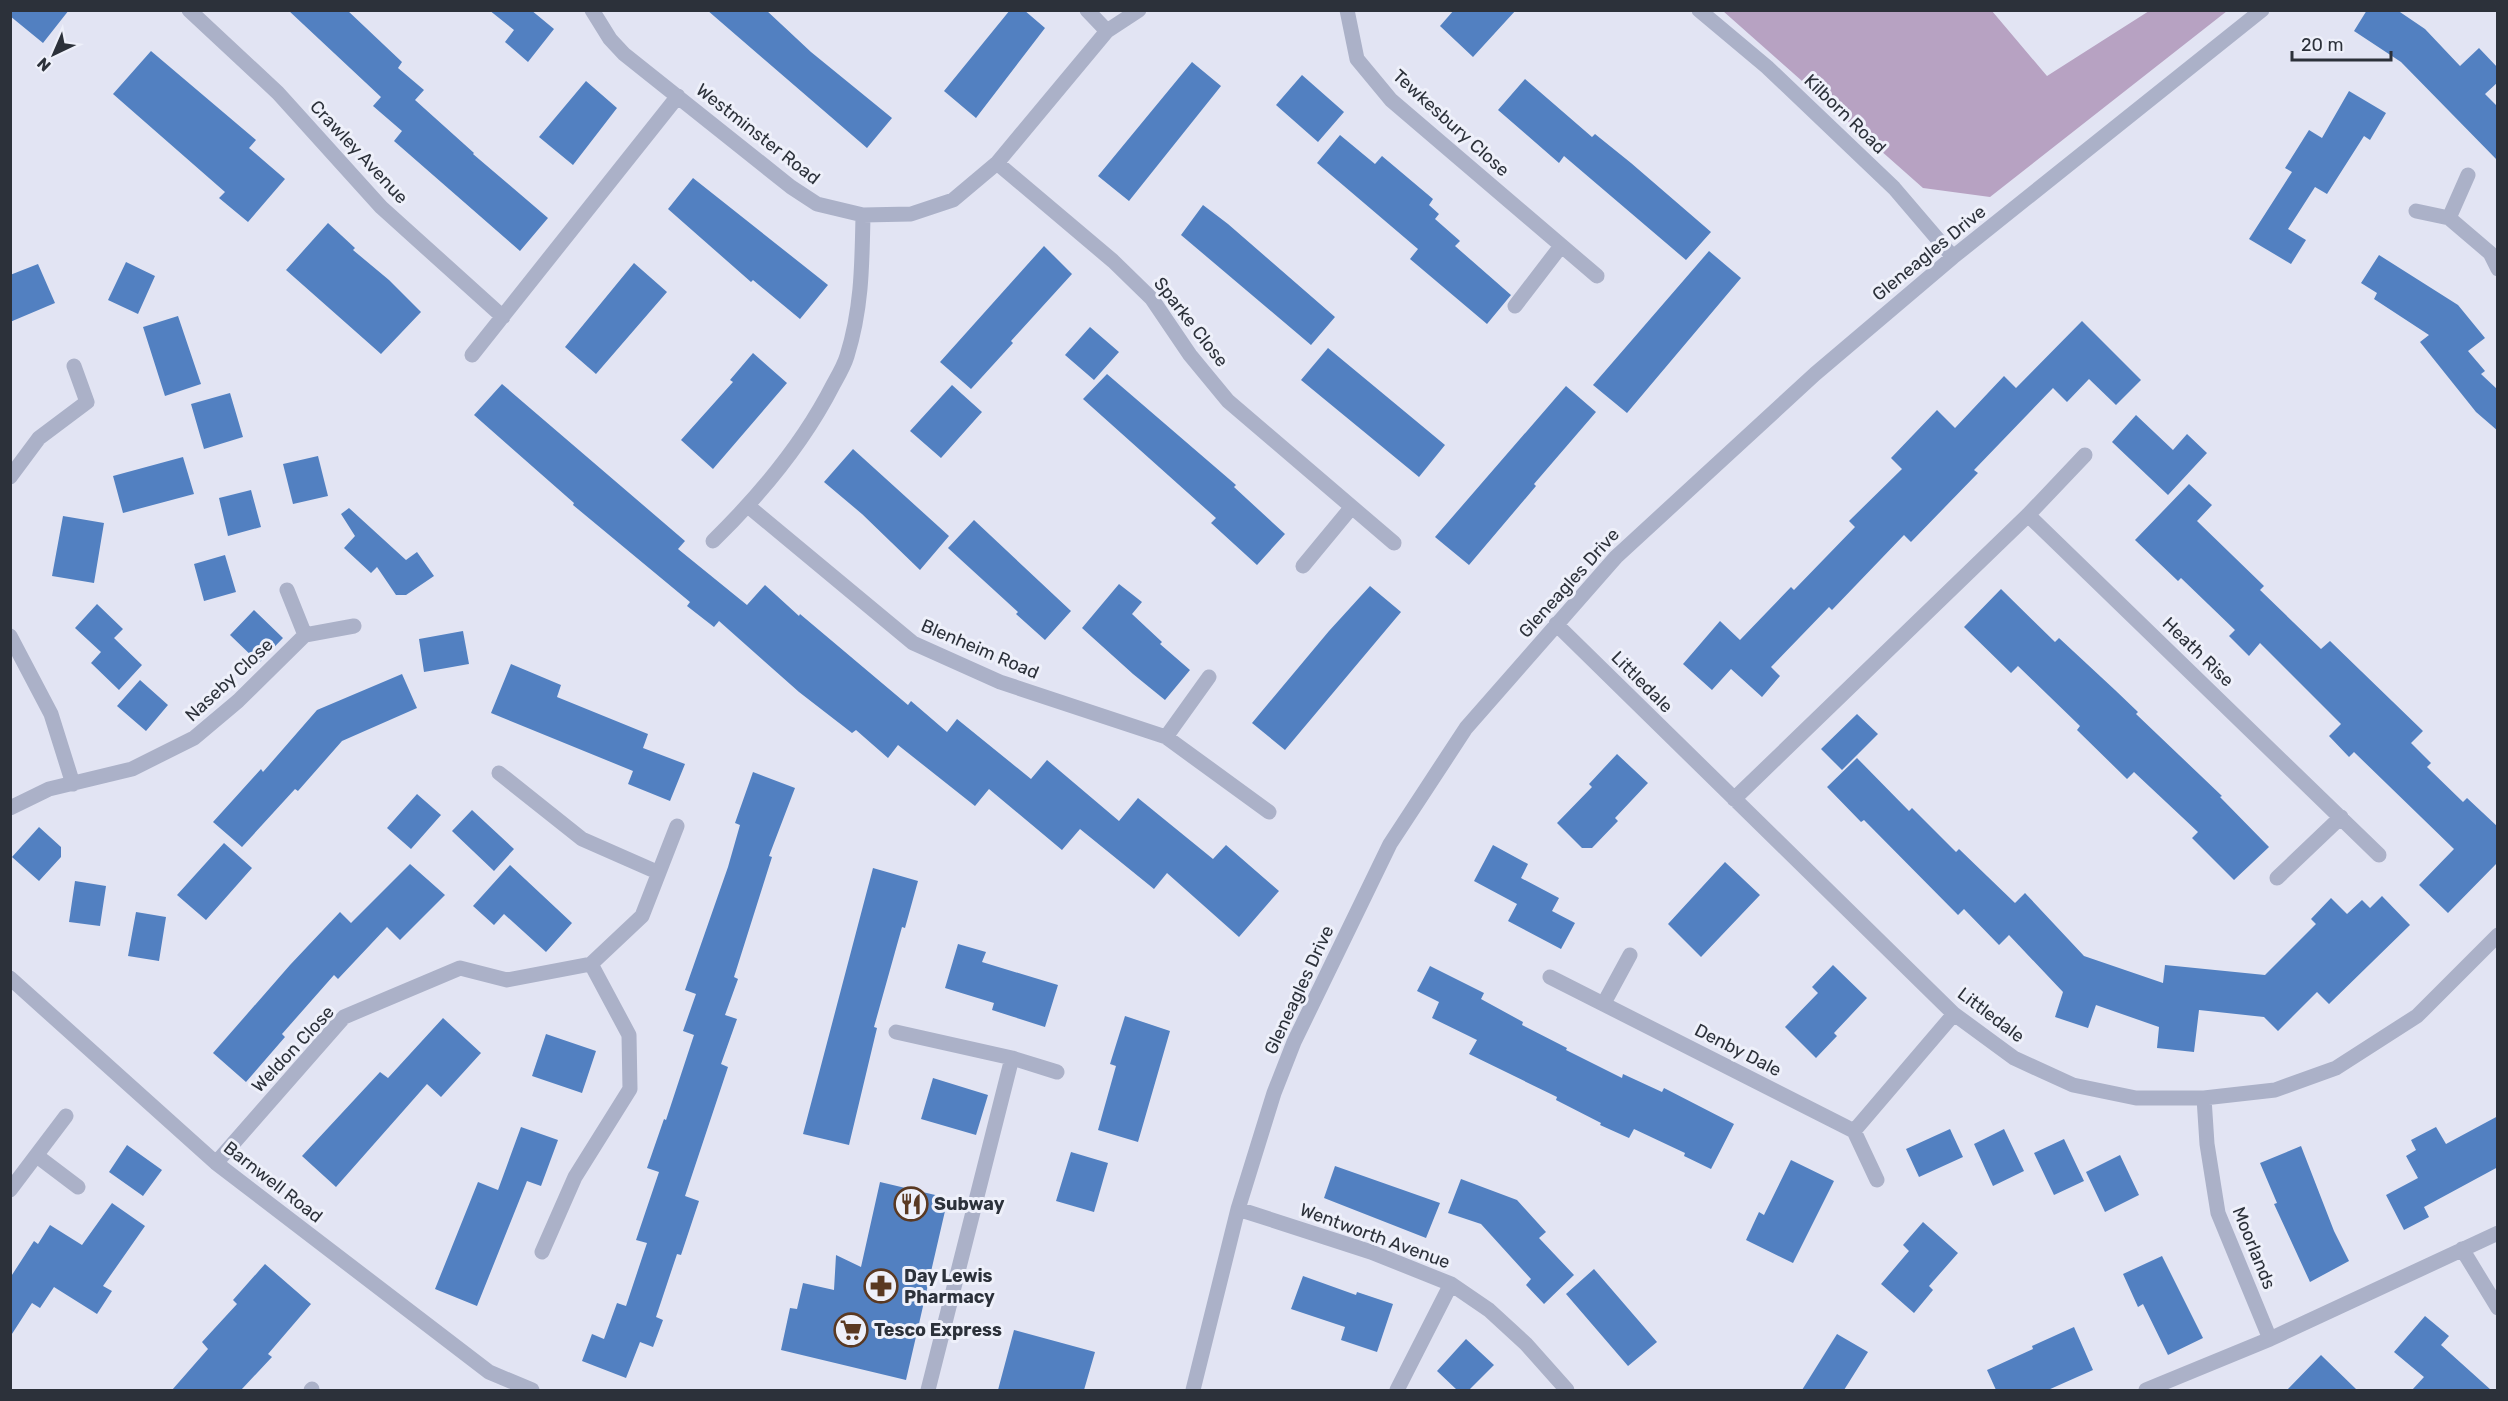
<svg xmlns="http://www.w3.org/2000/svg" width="2508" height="1401" font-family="Rubik,sans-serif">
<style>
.green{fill:#b7a2c2}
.building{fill:#5280c1}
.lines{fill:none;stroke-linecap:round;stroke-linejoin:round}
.minor{stroke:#abb1c8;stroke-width:15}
.labels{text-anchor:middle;stroke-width:6;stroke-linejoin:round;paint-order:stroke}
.street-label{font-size:18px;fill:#2c313a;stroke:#eef0fa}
.poi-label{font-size:18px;font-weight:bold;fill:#2c313a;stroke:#eef0fa;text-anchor:start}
</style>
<rect width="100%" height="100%" fill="#e2e4f3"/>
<path class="green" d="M 1723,11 L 1992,11 L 2047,76 L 2149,11 L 2227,11 L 1990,197 L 1923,188 Z"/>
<path class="building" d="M 10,10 L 69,10 L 43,43 L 10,16 Z
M 288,10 L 347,10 L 402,62 L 398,68 L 424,90 L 415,100 L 474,153 L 473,154 L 548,218 L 520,251 L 394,141 L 402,131 L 373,106 L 381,97 Z
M 489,10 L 531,10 L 554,29 L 528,62 L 505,42 L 514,30 Z
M 707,10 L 766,10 L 811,52 L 892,118 L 867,148 Z
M 1010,10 L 1024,10 L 1045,28 L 976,118 L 944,91 Z
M 1454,10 L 1516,10 L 1473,57 L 1440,26 Z
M 2367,10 L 2397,10 L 2425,29 L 2460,66 L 2479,48 L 2498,68 L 2498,82 L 2485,94 L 2498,107 L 2498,161 L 2401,62 L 2354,31 Z
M 151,51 L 256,140 L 249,148 L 285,179 L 248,222 L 219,198 L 225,192 L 113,94 Z
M 1192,62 L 1221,86 L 1129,201 L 1098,176 Z
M 1302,75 L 1344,112 L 1318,142 L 1276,105 Z
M 1525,79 L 1592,137 L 1595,134 L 1631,163 L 1711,232 L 1686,260 L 1564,156 L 1559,163 L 1498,110 Z
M 586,81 L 617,108 L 573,165 L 539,137 Z
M 2349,91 L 2386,113 L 2370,140 L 2364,136 L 2327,194 L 2315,187 L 2288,229 L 2306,240 L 2291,264 L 2249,239 L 2292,172 L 2285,168 L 2309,130 L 2322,138 Z
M 1340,135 L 1375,164 L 1382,156 L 1433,199 L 1429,205 L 1439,214 L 1435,219 L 1460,241 L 1455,246 L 1511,295 L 1487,324 L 1410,259 L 1418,249 L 1317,163 Z
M 693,178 L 828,285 L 800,319 L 753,280 L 751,282 L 668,209 Z
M 1203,205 L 1228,224 L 1335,317 L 1311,345 L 1181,235 Z
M 328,223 L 355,248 L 353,250 L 389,280 L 421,312 L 381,354 L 286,270 Z
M 1044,246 L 1072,274 L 1011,341 L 1013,343 L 971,389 L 940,362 Z
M 1709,251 L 1741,278 L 1627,413 L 1593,385 Z
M 2379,255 L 2458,305 L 2485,338 L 2468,351 L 2485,371 L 2481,374 L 2498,390 L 2498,431 L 2476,412 L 2420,342 L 2429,335 L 2374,299 L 2377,293 L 2361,283 Z
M 126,262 L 155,276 L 138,314 L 108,300 Z
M 634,263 L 667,292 L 596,374 L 565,347 Z
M 38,264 L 55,303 L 10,322 L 10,275 Z
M 178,316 L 201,384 L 165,396 L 143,327 Z
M 2082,321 L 2141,380 L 2116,405 L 2089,379 L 2067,402 L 2053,388 L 1974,470 L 1978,473 L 1911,542 L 1904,535 L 1832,610 L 1829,607 L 1771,667 L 1780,676 L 1762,697 L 1731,669 L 1712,690 L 1683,664 L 1720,621 L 1740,640 L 1791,587 L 1794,590 L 1855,527 L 1849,521 L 1902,469 L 1891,458 L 1937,410 L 1955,428 L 2004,376 L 2016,388 Z
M 1090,327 L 1119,352 L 1094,380 L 1065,355 Z
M 1328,348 L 1445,445 L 1419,477 L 1301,380 Z
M 753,353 L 787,383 L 713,469 L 681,440 L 733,382 L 730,380 Z
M 1107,374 L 1236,485 L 1234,487 L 1285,534 L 1257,565 L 1211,523 L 1216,518 L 1083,399 Z
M 502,384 L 685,541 L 678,549 L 747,605 L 765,585 L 799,616 L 800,614 L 908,705 L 911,701 L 947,732 L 957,719 L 1031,779 L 1047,760 L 1119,821 L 1138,798 L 1213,859 L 1226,845 L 1279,891 L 1239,937 L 1167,873 L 1154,889 L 1080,829 L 1062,850 L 989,789 L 975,806 L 898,745 L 888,758 L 856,730 L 852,733 L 799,692 L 719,621 L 714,627 L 687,606 L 690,602 L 573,505 L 574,503 L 474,415 Z
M 952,385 L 982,412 L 941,458 L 910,431 Z
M 1566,386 L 1596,412 L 1534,484 L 1536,486 L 1469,565 L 1435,537 Z
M 230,393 L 243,437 L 204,449 L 191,404 Z
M 2136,415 L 2173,450 L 2187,434 L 2207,453 L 2168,495 L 2112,442 Z
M 853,449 L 949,536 L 920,570 L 862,514 L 824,482 Z
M 318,456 L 328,496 L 293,504 L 283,464 Z
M 183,457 L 194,494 L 123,513 L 113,476 Z
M 2189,484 L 2212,505 L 2197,521 L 2264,586 L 2260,590 L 2321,649 L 2330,641 L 2423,731 L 2411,743 L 2431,763 L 2427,767 L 2463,802 L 2467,798 L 2498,827 L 2498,862 L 2448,913 L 2419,885 L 2454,849 L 2354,752 L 2349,757 L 2329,736 L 2341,724 L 2260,643 L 2249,656 L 2229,636 L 2235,630 L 2181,578 L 2178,581 L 2135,540 Z
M 251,490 L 261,527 L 228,536 L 219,498 Z
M 349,508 L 406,560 L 417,552 L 434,576 L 406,595 L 396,595 L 377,567 L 371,573 L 344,548 L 355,536 L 341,514 Z
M 63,516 L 104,523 L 94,583 L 52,576 Z
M 974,520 L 1071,611 L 1045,640 L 1016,614 L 1018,612 L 948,548 Z
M 225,555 L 236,592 L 204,601 L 194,564 Z
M 1119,584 L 1142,602 L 1132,614 L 1162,642 L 1160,644 L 1190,670 L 1165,700 L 1133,674 L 1082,628 Z
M 1370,586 L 1401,612 L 1285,750 L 1252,723 L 1329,631 Z
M 2001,589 L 2055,642 L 2059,638 L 2115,690 L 2138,712 L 2136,714 L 2222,796 L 2220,797 L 2269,847 L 2234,880 L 2192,838 L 2198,832 L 2134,772 L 2127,779 L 2077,730 L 2080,726 L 2018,666 L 2011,673 L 1964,627 Z
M 97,604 L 123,629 L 114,638 L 142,665 L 119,690 L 91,663 L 101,652 L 75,628 Z
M 254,610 L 283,638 L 259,663 L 230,635 Z
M 463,631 L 469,664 L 424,672 L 419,639 Z
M 511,664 L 561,685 L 557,697 L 648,734 L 643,748 L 685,764 L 670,801 L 628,784 L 633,771 L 491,713 Z
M 402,674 L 417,708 L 342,741 L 298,791 L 295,789 L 242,847 L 213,822 L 261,769 L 263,772 L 317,710 Z
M 140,680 L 168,705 L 146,731 L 117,706 Z
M 1857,714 L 1878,734 L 1842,770 L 1821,749 Z
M 1617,754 L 1648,783 L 1615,818 L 1618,821 L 1592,848 L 1582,848 L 1557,823 L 1592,787 L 1589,784 Z
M 1857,758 L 1909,811 L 1912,808 L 1956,852 L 1959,849 L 2015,903 L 2025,893 L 2084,956 L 2163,983 L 2165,965 L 2265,975 L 2316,924 L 2311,919 L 2331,898 L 2347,914 L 2362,900 L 2370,908 L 2382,896 L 2410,925 L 2329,1004 L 2317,992 L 2278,1031 L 2264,1017 L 2199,1010 L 2194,1052 L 2157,1048 L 2159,1027 L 2096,1005 L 2088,1028 L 2055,1017 L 2063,992 L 2009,935 L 1999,945 L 1964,909 L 1958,915 L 1864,820 L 1861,822 L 1827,787 Z
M 753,772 L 795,788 L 769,856 L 772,857 L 734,977 L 738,979 L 725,1015 L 737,1019 L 721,1064 L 728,1067 L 685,1196 L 699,1201 L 681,1255 L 677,1254 L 656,1317 L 663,1320 L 653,1347 L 640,1342 L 626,1378 L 582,1361 L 592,1334 L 604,1339 L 617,1303 L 626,1306 L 647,1243 L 636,1240 L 659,1172 L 647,1168 L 664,1119 L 666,1120 L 694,1035 L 683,1031 L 696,994 L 685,990 L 728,867 L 740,825 L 735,823 Z
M 417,794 L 441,815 L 411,849 L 387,828 Z
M 472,810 L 514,849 L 494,871 L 452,831 Z
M 39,827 L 61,847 L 61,857 L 39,881 L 12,857 Z
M 224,843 L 252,868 L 206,920 L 177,895 Z
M 1493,845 L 1528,864 L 1521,878 L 1559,898 L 1552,911 L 1575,923 L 1561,949 L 1508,921 L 1517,904 L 1474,881 Z
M 1725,862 L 1760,895 L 1701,957 L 1668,924 Z
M 410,864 L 445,895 L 400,940 L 387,927 L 338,979 L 334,975 L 282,1034 L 285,1037 L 246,1082 L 213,1053 L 290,965 L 340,912 L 351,923 Z
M 510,865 L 572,923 L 546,952 L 504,914 L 494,925 L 473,906 Z
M 873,868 L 918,881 L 905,928 L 902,927 L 874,1027 L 877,1028 L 849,1145 L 803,1134 Z
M 75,881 L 106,886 L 100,926 L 69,922 Z
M 136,912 L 166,917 L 159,961 L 128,956 Z
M 958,944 L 986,952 L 982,962 L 1058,985 L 1045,1027 L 992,1010 L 994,1003 L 945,988 Z
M 1833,965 L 1867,998 L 1834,1033 L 1837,1036 L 1816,1058 L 1785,1027 L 1818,993 L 1812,987 Z
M 1430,966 L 1484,993 L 1481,999 L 1523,1022 L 1522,1025 L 1567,1048 L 1566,1050 L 1622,1078 L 1623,1074 L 1662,1092 L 1664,1088 L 1734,1124 L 1711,1169 L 1684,1156 L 1685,1153 L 1634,1129 L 1629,1138 L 1600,1125 L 1601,1123 L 1556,1100 L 1557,1097 L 1469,1054 L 1477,1040 L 1432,1018 L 1439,1002 L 1417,991 Z
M 1125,1016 L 1170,1031 L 1138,1142 L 1098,1130 L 1116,1066 L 1110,1064 Z
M 443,1018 L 481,1053 L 441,1097 L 427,1084 L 336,1187 L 302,1156 L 380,1072 L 388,1078 Z
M 546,1034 L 596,1051 L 582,1093 L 532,1076 Z
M 933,1078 L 988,1095 L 976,1135 L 921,1119 Z
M 2498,1116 L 2498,1167 L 2424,1207 L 2429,1217 L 2404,1230 L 2386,1195 L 2418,1178 L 2406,1156 L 2416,1150 L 2411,1140 L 2436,1127 L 2446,1144 Z
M 521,1127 L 558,1140 L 541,1186 L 527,1181 L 477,1306 L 435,1289 L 478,1182 L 498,1190 Z
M 1950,1129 L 1963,1157 L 1919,1177 L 1906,1149 Z
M 2004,1129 L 2024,1171 L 1993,1186 L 1974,1144 Z
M 2064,1139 L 2084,1181 L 2054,1195 L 2034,1153 Z
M 127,1145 L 162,1170 L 143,1196 L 109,1172 Z
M 2301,1146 L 2334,1231 L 2349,1261 L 2310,1282 L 2274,1204 L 2277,1203 L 2260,1163 Z
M 1071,1152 L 1108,1163 L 1094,1212 L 1056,1201 Z
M 2120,1155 L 2139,1195 L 2105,1212 L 2086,1172 Z
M 1791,1160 L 1834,1181 L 1793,1263 L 1746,1240 L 1759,1212 L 1764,1215 Z
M 1335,1166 L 1440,1203 L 1426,1238 L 1324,1198 Z
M 1461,1179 L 1517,1200 L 1546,1232 L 1539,1238 L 1574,1275 L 1544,1304 L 1526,1285 L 1531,1279 L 1481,1224 L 1448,1213 Z
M 880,1182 L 948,1198 L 906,1380 L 781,1350 L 790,1308 L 797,1309 L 803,1283 L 834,1290 L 836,1255 L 861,1267 Z
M 112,1203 L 145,1226 L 103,1286 L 112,1291 L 97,1314 L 54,1287 L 40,1308 L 32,1303 L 10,1337 L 10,1278 L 34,1241 L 38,1244 L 50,1225 L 82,1245 Z
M 1923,1222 L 1958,1253 L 1929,1286 L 1933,1290 L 1914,1313 L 1881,1284 L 1909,1251 L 1903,1245 Z
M 2162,1256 L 2203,1338 L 2168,1355 L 2143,1304 L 2138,1307 L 2123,1274 Z
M 265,1264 L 311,1304 L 268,1354 L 272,1357 L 241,1390 L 172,1390 L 208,1349 L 202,1342 L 237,1304 L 233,1300 Z
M 1594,1269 L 1657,1342 L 1628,1366 L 1566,1294 Z
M 1303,1276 L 1356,1295 L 1357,1292 L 1393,1304 L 1377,1352 L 1341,1340 L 1345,1327 L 1291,1309 Z
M 2425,1316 L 2449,1336 L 2441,1345 L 2491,1390 L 2412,1390 L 2424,1377 L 2394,1352 Z
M 2074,1327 L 2093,1370 L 2048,1390 L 1996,1390 L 1987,1370 L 2033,1349 L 2032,1346 Z
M 1014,1330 L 1095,1352 L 1084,1390 L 998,1390 Z
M 1837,1334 L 1868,1352 L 1844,1390 L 1802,1390 Z
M 1466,1339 L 1494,1365 L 1469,1390 L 1457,1390 L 1437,1371 Z
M 2321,1355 L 2357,1390 L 2287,1390 Z"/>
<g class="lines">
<path class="minor" d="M 189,10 L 278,93 L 381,207 L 503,317
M 592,10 L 610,39 L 624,54 L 791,187 L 817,204 L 863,215 L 911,214 L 953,200 L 997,163 L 1107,31 L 1139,10
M 1087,10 L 1107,31
M 1347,10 L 1357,59 L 1391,100 L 1597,276
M 1699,10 L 1767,67 L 1894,188 L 1953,257
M 997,163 L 1113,261 L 1152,299 L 1190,355 L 1228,401 L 1394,543
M 2416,211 L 2449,218 L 2490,253 L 2498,269
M 2449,218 L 2468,175
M 1515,306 L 1561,246
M 472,355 L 678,96
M 10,477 L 39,438 L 87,402 L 74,366
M 748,506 L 913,643 L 1000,682 L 1166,737 L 1269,812
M 2028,515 L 2379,855
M 713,541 C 760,495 803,444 833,385 C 838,376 844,366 847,356 C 862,308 862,264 863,215
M 1303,566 L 1351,508
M 287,590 L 305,635
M 1556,624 L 1954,1014 L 2014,1058 L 2073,1085 L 2136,1098 L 2204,1098 L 2275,1090 L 2336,1068 L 2417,1016 L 2498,935
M 10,636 L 51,714 L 73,784
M 1166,737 L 1209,677
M 499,773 L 582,839 L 657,872
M 1734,799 L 2028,515 L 2085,455
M 10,808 L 49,789 L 132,769 L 194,738 L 238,701 L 305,635 L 354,626
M 2277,878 L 2341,817
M 1550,977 L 1854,1131 L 1877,1180
M 10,978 L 216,1163 L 489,1372 L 532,1390
M 1604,1003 L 1630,955
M 896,1032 L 1012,1058 L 1057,1072
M 2204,1098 L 2207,1144 L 2218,1213 L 2270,1339
M 1854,1131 L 1954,1014
M 37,1156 L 78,1187
M 216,1163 L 344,1017 L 460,968 L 507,980 L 591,964 L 642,916 L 677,826
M 10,1190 L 66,1116
M 1238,1209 L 1371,1252 L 1451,1284 L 1489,1310 L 1526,1344 L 1567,1390
M 2462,1249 L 2498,1308
M 542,1252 L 575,1177 L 630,1089 L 629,1035 L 591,964
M 311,1390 L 312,1389
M 928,1390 L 1012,1058
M 1193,1390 L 1238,1209 L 1274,1093 L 1294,1042 L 1390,844 L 1466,728 L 1616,557 L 1815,374 L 1953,257 L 2262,10
M 1397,1390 L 1451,1284
M 2146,1390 L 2270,1339 L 2498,1233"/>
</g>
<defs>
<g id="restaurant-ring" transform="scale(1.725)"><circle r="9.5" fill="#eef0fa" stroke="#5a3922" stroke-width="1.5"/><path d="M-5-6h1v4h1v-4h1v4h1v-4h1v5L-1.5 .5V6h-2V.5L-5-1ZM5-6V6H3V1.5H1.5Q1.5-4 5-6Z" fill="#5a3922"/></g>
<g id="pharmacy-ring" transform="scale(1.725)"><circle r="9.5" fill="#eef0fa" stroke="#5a3922" stroke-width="1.5"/><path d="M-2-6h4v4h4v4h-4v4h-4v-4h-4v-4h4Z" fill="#5a3922"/></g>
<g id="supermarket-ring" transform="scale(1.725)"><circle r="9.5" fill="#eef0fa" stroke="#5a3922" stroke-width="1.5"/><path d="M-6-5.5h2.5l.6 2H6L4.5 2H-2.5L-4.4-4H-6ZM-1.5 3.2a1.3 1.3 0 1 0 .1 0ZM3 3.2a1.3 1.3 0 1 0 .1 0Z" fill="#5a3922"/></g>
</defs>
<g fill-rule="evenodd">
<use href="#restaurant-ring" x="911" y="1204"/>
<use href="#pharmacy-ring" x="881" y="1286"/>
<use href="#supermarket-ring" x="851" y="1330"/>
</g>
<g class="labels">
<g class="street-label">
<text transform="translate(1845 114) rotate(44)" y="6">Kilborn Road</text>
<text transform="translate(1451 123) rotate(42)" y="6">Tewkesbury Close</text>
<text transform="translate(758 134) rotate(38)" y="6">Westminster Road</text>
<text transform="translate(359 152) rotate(47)" y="6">Crawley Avenue</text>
<text transform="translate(1929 253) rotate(-39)" y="6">Gleneagles Drive</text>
<text transform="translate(1191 322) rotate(52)" y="6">Sparke Close</text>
<text transform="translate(1569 583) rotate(-48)" y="6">Gleneagles Drive</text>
<text transform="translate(980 649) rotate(23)" y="6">Blenheim Road</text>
<text transform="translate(2198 652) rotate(44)" y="6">Heath Rise</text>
<text transform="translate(229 680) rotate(-43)" y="6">Naseby Close</text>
<text transform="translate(1642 682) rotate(45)" y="6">Littledale</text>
<text transform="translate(1299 990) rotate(-65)" y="6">Gleneagles Drive</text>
<text transform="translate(1991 1015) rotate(37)" y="6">Littledale</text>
<text transform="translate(293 1049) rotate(-47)" y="6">Weldon Close</text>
<text transform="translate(1738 1050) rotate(27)" y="6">Denby Dale</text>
<text transform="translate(273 1182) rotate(38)" y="6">Barnwell Road</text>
<text transform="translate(1375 1236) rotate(20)" y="6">Wentworth Avenue</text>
<text transform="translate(2254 1248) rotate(68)" y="6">Moorlands</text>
</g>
<g class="poi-label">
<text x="934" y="1210">Subway</text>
<text x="904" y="1282">Day Lewis<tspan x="904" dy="21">Pharmacy</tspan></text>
<text x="874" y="1336">Tesco Express</text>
</g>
</g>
<rect width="2508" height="1401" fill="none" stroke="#2c313a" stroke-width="24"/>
<g transform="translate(54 54) rotate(224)" stroke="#eef0fa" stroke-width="4.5" paint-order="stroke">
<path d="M0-4.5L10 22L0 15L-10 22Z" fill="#2c313a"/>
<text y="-9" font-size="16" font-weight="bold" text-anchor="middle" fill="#2c313a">N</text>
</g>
<path d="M2292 51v9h99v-9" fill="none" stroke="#2c313a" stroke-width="3"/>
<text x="2301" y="51" font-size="18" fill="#2c313a" stroke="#eef0fa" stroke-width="4.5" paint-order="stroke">20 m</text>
</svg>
